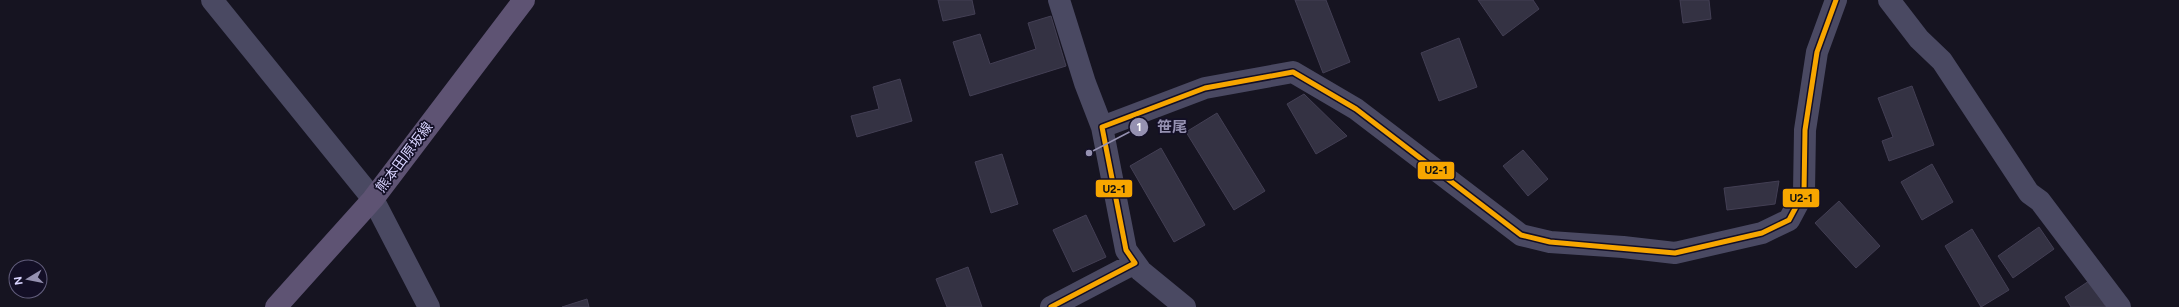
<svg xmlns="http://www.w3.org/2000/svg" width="2179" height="307" font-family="Figtree,'Noto Sans JP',sans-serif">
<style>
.building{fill:#343243;stroke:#433f54}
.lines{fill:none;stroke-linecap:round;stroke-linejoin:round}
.minor{stroke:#4a4962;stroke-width:22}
.tertiary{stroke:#4a4962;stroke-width:22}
.primary{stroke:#5e5373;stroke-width:22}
.bus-1-casing{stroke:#130f26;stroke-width:8}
.bus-1{stroke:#f7a600;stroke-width:5}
.labels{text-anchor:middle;stroke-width:3.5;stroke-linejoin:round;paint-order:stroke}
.street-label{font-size:14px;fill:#d9d4ff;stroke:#130f26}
.leader{fill:none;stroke:#9591b1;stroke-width:1.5}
.callout-dot{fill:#9591b1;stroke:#130f26;stroke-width:1.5}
.mark-label{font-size:12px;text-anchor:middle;font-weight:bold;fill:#fff}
.callout-label{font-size:15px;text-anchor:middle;font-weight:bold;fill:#9591b1;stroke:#130f26;stroke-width:3.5;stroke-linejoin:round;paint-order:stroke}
.line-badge{stroke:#130f26;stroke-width:1.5}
.pale-badge-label{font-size:11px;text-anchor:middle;font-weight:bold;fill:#111}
</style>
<rect width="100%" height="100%" fill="#161421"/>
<path class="building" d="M 938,0 L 972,0 L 975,14 L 943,21 Z
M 1295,0 L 1326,0 L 1350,62 L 1323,73 Z
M 1478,0 L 1533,0 L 1539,9 L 1503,36 Z
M 1680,0 L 1709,0 L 1711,19 L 1683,23 Z
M 1051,16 L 1066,66 L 970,96 L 953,42 L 980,34 L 990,64 L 1036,49 L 1028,23 Z
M 1459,38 L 1477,87 L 1439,101 L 1421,53 Z
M 900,79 L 912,121 L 857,137 L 851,116 L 879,109 L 873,87 Z
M 1912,86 L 1934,145 L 1889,161 L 1882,141 L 1893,137 L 1878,98 Z
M 1304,94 L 1347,136 L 1316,154 L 1287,104 Z
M 1217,113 L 1265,191 L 1234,210 L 1186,132 Z
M 1161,148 L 1205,225 L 1174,242 L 1130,166 Z
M 1523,150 L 1548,179 L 1528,196 L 1503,166 Z
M 1002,154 L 1018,204 L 991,213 L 975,162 Z
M 1932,164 L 1953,202 L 1922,220 L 1901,182 Z
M 1779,181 L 1775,204 L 1727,210 L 1724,188 Z
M 1839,201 L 1880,246 L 1856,268 L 1815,223 Z
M 1086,215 L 1106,257 L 1073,272 L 1053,230 Z
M 2039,227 L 2054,249 L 2013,278 L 1998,256 Z
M 1972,229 L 2009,290 L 1981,307 L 1945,246 Z
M 968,267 L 982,307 L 947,307 L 936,279 Z
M 2089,281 L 2106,307 L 2071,307 L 2065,297 Z
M 587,299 L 589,307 L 562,307 Z"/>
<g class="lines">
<path class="minor" d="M 212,0 L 373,199
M 1059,0 L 1085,83 L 1102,127 L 1126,250 L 1141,271 L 1185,307
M 1889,0 L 1919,39 L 1942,61 L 2029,193 L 2040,201 L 2120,307
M 1102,127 L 1205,88 L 1293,72 L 1356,109 L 1521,235 L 1550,242 L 1623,247 L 1675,253 L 1762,233 L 1789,220 L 1804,192 L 1805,130 L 1817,52 L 1836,0
M 1051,307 L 1135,263"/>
<path class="tertiary" d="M 373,199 L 429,307"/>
<path class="primary" d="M 276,307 L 373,199 L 524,0"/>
<g class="bus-1-casing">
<path id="bus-1" d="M 1051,307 L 1135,263 L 1126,250 L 1102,127 L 1205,88 L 1293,72 L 1356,109 L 1521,235 L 1550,242 L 1675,253 L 1762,233 L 1789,220 L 1804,192 L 1805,130 L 1817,52 L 1836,0"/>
</g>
<use href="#bus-1" class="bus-1"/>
</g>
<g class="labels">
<g class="street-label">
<text transform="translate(404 157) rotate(-53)" y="5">熊本田原坂線</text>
</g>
</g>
<path class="leader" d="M1089 153L1139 127"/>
<g class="callout-dot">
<circle cx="1089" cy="153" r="4"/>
<circle cx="1139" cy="127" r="10"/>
</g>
<g class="mark-label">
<text x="1139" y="131">1</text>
</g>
<g class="callout-label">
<text x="1172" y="132">笹尾</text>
</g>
<g class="line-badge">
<rect x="1417" y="161" width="38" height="19" rx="4" fill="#f7a600"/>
<rect x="1095" y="179" width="38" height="19" rx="4" fill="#f7a600"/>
<rect x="1782" y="188" width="38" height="20" rx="4" fill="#f7a600"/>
</g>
<g class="pale-badge-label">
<text x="1436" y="174">U2-1</text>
<text x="1114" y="193">U2-1</text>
<text x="1801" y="202">U2-1</text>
</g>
<g transform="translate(28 279) rotate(260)"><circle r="19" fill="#130f26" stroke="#625e7d"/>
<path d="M0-3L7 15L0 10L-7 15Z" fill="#9591b1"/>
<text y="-6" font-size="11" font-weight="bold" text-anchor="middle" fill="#d9d4ff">N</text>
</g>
</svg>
